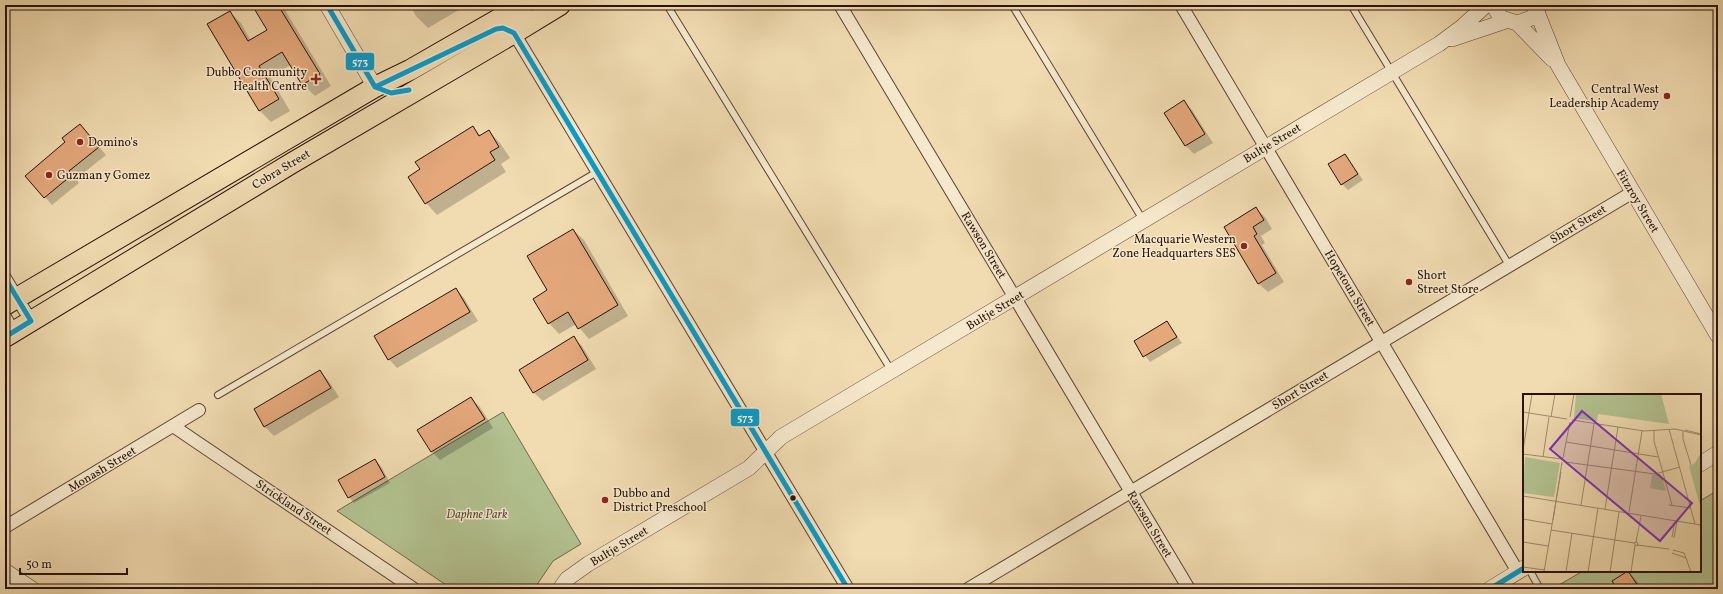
<svg xmlns="http://www.w3.org/2000/svg" width="1723" height="594" font-family="Vollkorn,serif">
<style>
.green{fill:#b3c291;stroke:#6e6a4b}
.shadow{fill:#0003}
.building{fill:#e4a87b;stroke:#281105}
.lines{fill:none;stroke-linecap:round;stroke-linejoin:round}
.service-casing{stroke:#5a4430;stroke-width:8}
.minor-casing{stroke:#5a4430;stroke-width:14}
.tertiary-casing{stroke:#5a4430;stroke-width:16}
.trunk-casing{stroke:#281105;stroke-width:22}
.service{stroke:#f6e8cc;stroke-width:6}
.minor{stroke:#f6e8cc;stroke-width:12}
.tertiary{stroke:#f6e8cc;stroke-width:15}
.trunk{stroke:#f1dcb1;stroke-width:20}
.bus-1-casing{stroke:#f6e8cc;stroke-width:8}
.bus-1{stroke:#069ccc;stroke-width:5}
.poi-dot{fill:#8f2418;stroke:#f6e8cc;stroke-width:1.5}
.bus-dot{fill:#281105;stroke:#f6e8cc;stroke-width:1.5}
.labels{text-anchor:middle;stroke-width:3;stroke-linejoin:round;paint-order:stroke}
.poi-label{font-size:12px;fill:#281105;stroke:#f6e8cc;text-anchor:start}
.street-label{font-size:12px;fill:#281105;stroke:#f6e8cc}
.park-label{font-size:12px;font-style:italic;fill:#594f36;stroke:#f6e8cc}
.inset-road{fill:none;stroke:#a18b6c;stroke-width:1}
.view{fill:#7b2cbf;fill-opacity:0.15;stroke:#7b2cbf;stroke-width:2}
.inset-edge{fill:none;stroke:#281105;stroke-width:2}
.line-badge{stroke:#f6e8cc;stroke-width:1.5}
.badge-label{font-size:11px;text-anchor:middle;font-weight:bold;fill:#fff}
</style>
<rect width="100%" height="100%" fill="#f1dcb1"/>
<filter id="stains"><feTurbulence type="fractalNoise" baseFrequency=".005" numOctaves="4"/><feColorMatrix values="0 0 0 0 .2 0 0 0 0 .09 0 0 0 0 .02 0 0 0 .5 -.17"/></filter>
<radialGradient id="worn" r=".72"><stop offset=".6" stop-color="#630" stop-opacity="0"/><stop offset="1" stop-color="#630" stop-opacity=".3"/></radialGradient>
<path class="green" d="M 503,412 L 581,544 L 553,561 L 534,589 L 452,589 L 337,511 Z
M 1718,490 L 1718,589 L 1552,589 L 1583,571 L 1700,571 L 1700,501 Z"/>
<path class="shadow" d="M 253,5 L 282,5 L 331,86 L 315,96 L 303,84 L 291,65 L 270,77 L 290,111 L 271,122 L 260,111 L 208,25 L 230,12 L 241,23 L 251,41 L 269,30 Z
M 410,5 L 467,5 L 428,28 L 416,16 Z
M 1184,102 L 1192,110 L 1213,143 L 1194,154 L 1186,146 L 1165,113 Z
M 80,125 L 106,155 L 76,179 L 79,183 L 52,205 L 26,176 L 67,142 Z
M 473,128 L 481,136 L 489,131 L 500,143 L 510,158 L 501,164 L 506,172 L 437,215 L 426,203 Z
M 1345,155 L 1363,180 L 1348,190 L 1342,184 Z
M 1256,209 L 1265,217 L 1272,229 L 1261,236 L 1265,243 L 1262,245 L 1284,282 L 1268,292 L 1259,284 L 1225,227 Z
M 573,230 L 584,240 L 628,316 L 589,339 L 576,324 L 559,334 L 549,323 L 548,291 Z
M 456,289 L 464,298 L 478,321 L 397,368 L 389,359 Z
M 1167,323 L 1182,343 L 1150,362 L 1135,342 Z
M 574,338 L 582,346 L 596,369 L 543,401 L 534,393 L 520,370 Z
M 320,371 L 328,380 L 339,397 L 274,436 L 265,427 L 255,410 Z
M 471,398 L 480,407 L 493,428 L 440,460 L 431,451 Z
M 375,460 L 381,466 L 390,483 L 354,503 L 349,497 Z
M 1628,572 L 1637,581 L 1642,589 L 1618,589 Z"/>
<path class="building" d="M 252,5 L 278,5 L 320,74 L 302,85 L 282,52 L 259,66 L 279,99 L 259,111 L 207,24 L 230,11 L 248,41 L 267,30 Z
M 1184,100 L 1205,134 L 1185,146 L 1164,113 Z
M 80,124 L 99,147 L 69,171 L 72,175 L 44,198 L 25,176 L 65,142 L 62,138 Z
M 473,126 L 479,136 L 489,130 L 499,147 L 490,152 L 495,160 L 425,204 L 408,177 L 420,169 L 415,162 Z
M 1345,154 L 1358,174 L 1341,185 L 1328,164 Z
M 1256,207 L 1264,220 L 1253,227 L 1257,234 L 1254,236 L 1276,273 L 1258,284 L 1224,227 Z
M 573,229 L 618,305 L 578,329 L 568,312 L 548,324 L 533,299 L 547,290 L 527,256 Z
M 456,288 L 470,312 L 388,360 L 374,336 Z
M 1167,321 L 1177,337 L 1143,357 L 1134,341 Z
M 574,336 L 588,360 L 533,393 L 519,370 Z
M 320,370 L 331,388 L 264,427 L 254,409 Z
M 471,397 L 485,419 L 431,452 L 417,430 Z
M 375,459 L 385,477 L 348,498 L 338,480 Z
M 1628,571 L 1640,589 L 1617,589 L 1612,581 Z"/>
<g class="lines">
<g class="service-casing">
<path id="service" d="M 497,5 L 503,15
M 667,5 L 891,370
M 1012,5 L 1143,220
M 1351,5 L 1509,265
M 218,395 L 597,172
M 1530,571 L 1540,589"/>
</g>
<g class="minor-casing">
<path id="minor" d="M 840,5 L 1189,589
M 1181,5 L 1518,572
M 514,33 L 848,589
M 5,278 L 31,321
M 5,317 L 13,331
M 173,426 L 414,589
M 5,527 L 199,410
M 968,589 L 1633,192"/>
</g>
<g class="tertiary-casing">
<path id="tertiary" d="M 327,5 L 375,87
M 1493,5 L 1501,18 L 1517,23 L 1532,18 L 1540,5
M 1537,12 L 1558,65 L 1718,336
M 1517,23 L 1552,59
M 1452,39 L 1506,21
M 1700,464 L 1718,453
M 5,571 L 32,589
M 560,589 L 567,579 L 588,564 L 749,468 L 781,437 L 1439,44 L 1462,27 L 1486,5
M 1490,589 L 1524,568"/>
</g>
<g class="trunk-casing">
<path id="trunk" d="M 5,305 L 375,87 L 410,70 L 523,5
M 5,337 L 292,163 L 514,33 L 560,5"/>
</g>
<use href="#service" class="service"/>
<use href="#minor" class="minor"/>
<use href="#tertiary" class="tertiary"/>
<use href="#trunk" class="trunk"/>
<g class="bus-1-casing">
<path id="bus-1" d="M 327,5 L 375,87 L 391,93 L 409,90
M 375,87 L 496,29 L 503,28 L 514,33 L 848,589
M 5,278 L 31,321 L 5,337
M 1490,589 L 1524,568"/>
</g>
<use href="#bus-1" class="bus-1"/>
</g>
<g class="poi-dot">
<path d="M314 73h4v4h4v4h-4v4h-4v-4h-4v-4h4z"/>
<circle cx="1667" cy="96" r="4"/>
<circle cx="80" cy="142" r="4"/>
<circle cx="49" cy="175" r="4"/>
<circle cx="1244" cy="246" r="4"/>
<circle cx="1409" cy="282" r="4"/>
<circle cx="605" cy="500" r="4"/>
</g>
<circle class="bus-dot" cx="793" cy="498" r="3.5"/>
<g class="labels">
<g class="poi-label">
<text x="307" y="76" text-anchor="end">Dubbo Community<tspan x="307" dy="14">Health Centre</tspan></text>
<text x="1659" y="93" text-anchor="end">Central West<tspan x="1659" dy="14">Leadership Academy</tspan></text>
<text x="88" y="146">Domino's</text>
<text x="57" y="179">Guzman y Gomez</text>
<text x="1236" y="243" text-anchor="end">Macquarie Western<tspan x="1236" dy="14">Zone Headquarters SES</tspan></text>
<text x="1417" y="279">Short<tspan x="1417" dy="14">Street Store</tspan></text>
<text x="613" y="497">Dubbo and<tspan x="613" dy="14">District Preschool</tspan></text>
</g>
<g class="street-label">
<text transform="translate(1272 143) rotate(-31)" y="4">Bultje Street</text>
<text transform="translate(281 169) rotate(-31)" y="4">Cobra Street</text>
<text transform="translate(1638 201) rotate(59)" y="4">Fitzroy Street</text>
<text transform="translate(1578 224) rotate(-31)" y="4">Short Street</text>
<text transform="translate(984 245) rotate(59)" y="4">Rawson Street</text>
<text transform="translate(1350 288) rotate(59)" y="4">Hopetoun Street</text>
<text transform="translate(995 310) rotate(-31)" y="4">Bultje Street</text>
<text transform="translate(1300 390) rotate(-31)" y="4">Short Street</text>
<text transform="translate(102 469) rotate(-31)" y="4">Monash Street</text>
<text transform="translate(294 507) rotate(34)" y="4">Strickland Street</text>
<text transform="translate(1150 524) rotate(59)" y="4">Rawson Street</text>
<text transform="translate(619 546) rotate(-31)" y="4">Bultje Street</text>
</g>
<g class="park-label">
<text x="477" y="518">Daphne Park</text>
</g>
</g>
<g transform="translate(1523 394)">
<rect width="178" height="178" fill="#f1dcb1"/>
<path d="M 53,0 L 138,0 L 146,30 L 75,20 L 74,27 L 51,24 ZM 178,59 L 178,115 L 166,72 L 171,70 ZM 2,63 L 37,69 L 31,103 L 0,99 ZM 138,80 L 143,97 L 127,94 L 129,81 Z" fill="#b3c291"/>
<path class="inset-road" d="M 0,18 L 44,25M 28,23 L 32,0M 47,23 L 51,0M 49,26 L 121,37 L 152,35 L 178,41M 146,35 L 172,130M 162,36 L 178,40M 131,37 L 131,47 L 149,111M 160,37 L 160,45 L 168,71M 43,48 L 135,63M 0,56 L 9,0M 0,60 L 39,65M 20,63 L 26,23M 40,64 L 47,28M 42,68 L 132,80 L 157,73M 0,102 L 178,131M 58,111 L 71,30M 146,111 L 168,114M 82,115 L 95,33M 106,118 L 119,37M 0,125 L 29,130M 30,126 L 39,68M 28,136 L 111,149M 149,143 L 152,127M 151,144 L 154,127M 0,148 L 25,152M 113,148 L 118,122M 114,148 L 115,151 L 113,152 L 111,149 ZM 114,151 L 146,155M 149,159 L 163,164 L 161,159 L 150,156M 163,164 L 168,178M 0,173 L 22,176M 21,178 L 38,78M 43,178 L 49,139M 65,178 L 75,114M 87,178 L 96,118M 108,178 L 112,151"/>
<path class="view" d="M 59,17 L 169,109 L 137,147 L 27,55 Z"/>
<rect width="178" height="178" class="inset-edge"/>
</g>
<g class="line-badge">
<rect x="345" y="52" width="30" height="19" rx="4" fill="#069ccc"/>
<rect x="730" y="408" width="30" height="19" rx="4" fill="#069ccc"/>
</g>
<g class="badge-label">
<text x="360" y="65">573</text>
<text x="745" y="421">573</text>
</g>
<rect width="1723" height="594" fill="none" stroke="#f1dcb1" stroke-width="20"/>
<rect x="6" y="6" width="1711" height="582" fill="none" stroke="#281105" stroke-width="2"/>
<rect x="10" y="10" width="1703" height="574" fill="none" stroke="#281105"/>
<path d="M20 568v6h107v-6" fill="none" stroke="#281105" stroke-width="2"/>
<text x="26" y="568" font-size="12" fill="#281105" stroke="#f6e8cc" stroke-width="3" paint-order="stroke">50 m</text>
<rect width="100%" height="100%" filter="url(#stains)"/>
<rect width="100%" height="100%" fill="url(#worn)"/>
</svg>
